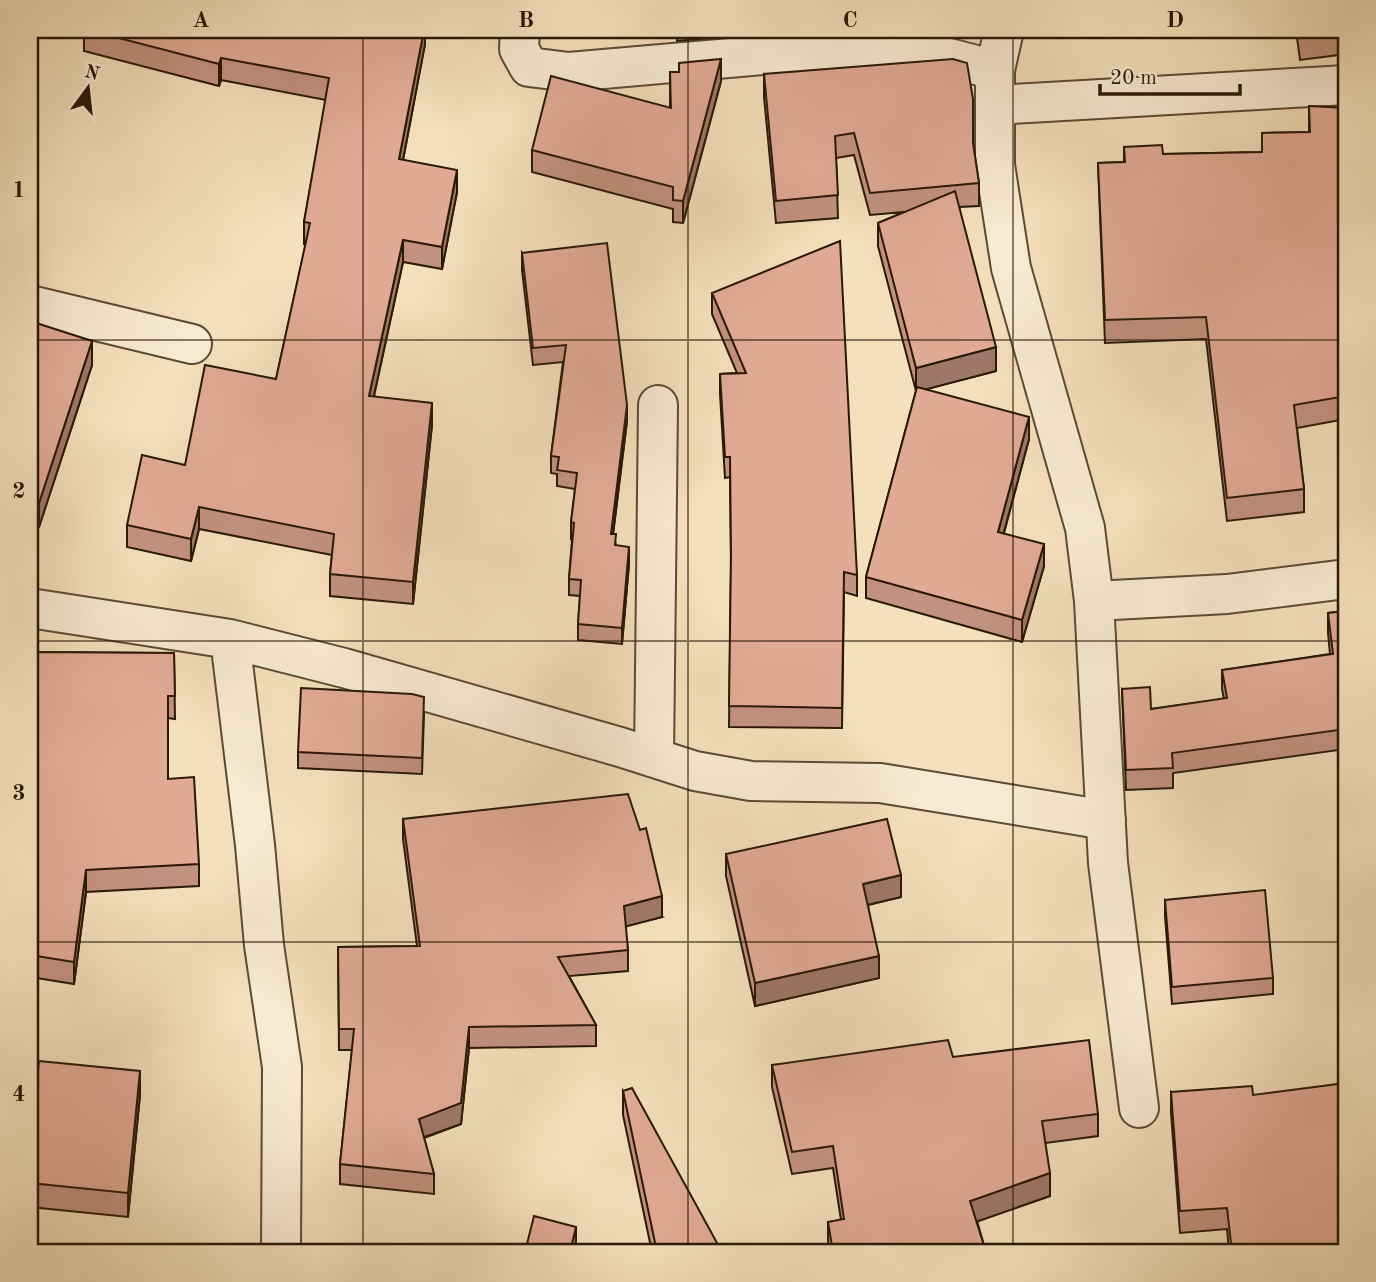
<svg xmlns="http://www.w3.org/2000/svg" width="1376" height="1282" font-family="'Old Standard TT',serif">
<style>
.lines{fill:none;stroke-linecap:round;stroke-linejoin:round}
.minor-casing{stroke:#5c4a35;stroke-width:42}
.minor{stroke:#f8ebd3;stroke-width:38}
.wall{fill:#c29280;stroke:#2a1808;stroke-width:2}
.shaded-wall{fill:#9e7768;stroke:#2a1808;stroke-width:2}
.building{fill:#e1aa95;stroke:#2a1808;stroke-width:2}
.grid{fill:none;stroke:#2a1808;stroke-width:2;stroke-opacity:0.55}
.neatline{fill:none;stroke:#2a1808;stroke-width:2.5}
.grid-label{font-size:23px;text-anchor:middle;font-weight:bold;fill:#2a1808}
</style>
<rect width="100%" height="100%" fill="#f4e0bb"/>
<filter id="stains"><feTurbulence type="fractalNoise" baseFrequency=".00286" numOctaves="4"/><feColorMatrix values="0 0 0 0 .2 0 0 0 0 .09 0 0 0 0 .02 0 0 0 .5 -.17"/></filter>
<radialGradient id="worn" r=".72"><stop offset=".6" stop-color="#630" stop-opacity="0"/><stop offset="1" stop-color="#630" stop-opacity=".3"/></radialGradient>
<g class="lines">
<g class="minor-casing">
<path id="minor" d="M 520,30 L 519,49 L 529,67 L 569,72 L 833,49 L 930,53 L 995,70
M 1004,30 L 995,70 L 995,165 L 1011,268 L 1085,528 L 1094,601 L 1108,863 L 1139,1108
M 995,105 L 1346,85
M 30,305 L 192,344
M 1094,601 L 1227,594 L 1346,579
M 30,608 L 230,639 L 344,668 L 620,747 L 695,771 L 751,781 L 880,783 L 1106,820
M 230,639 L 255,845 L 264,945 L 282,1067 L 281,1252
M 654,758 L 658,405"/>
</g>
<use href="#minor" class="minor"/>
</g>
<path class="wall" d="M 84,30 L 425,30 L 425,44 L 403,160 L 457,192 L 442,269 L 403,262 L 374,396 L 432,425 L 413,604 L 330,596 L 330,574 L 332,555 L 199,529 L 191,561 L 127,547 L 127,525 L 185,465 L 276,379 L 306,244 L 304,244 L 304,222 L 326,100 L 221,80 L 219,86 L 84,51 Z
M 677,30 L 735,30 L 733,36 L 677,41 Z
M 1080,30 L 1160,30 L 1081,37 Z
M 1296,30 L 1346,30 L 1346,54 L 1300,60 Z
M 670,72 L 721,81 L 683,223 L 673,222 L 673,209 L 532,172 L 532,150 L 670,108 Z
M 764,74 L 973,143 L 979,183 L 979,206 L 959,207 L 996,371 L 926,389 L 1029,439 L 1004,533 L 1044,566 L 1022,642 L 866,598 L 866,577 L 916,391 L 878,246 L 878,223 L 904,212 L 870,215 L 854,155 L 836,158 L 838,218 L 776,223 L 764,97 Z
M 1309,106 L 1346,108 L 1346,419 L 1297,428 L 1304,489 L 1304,512 L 1227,521 L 1206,339 L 1105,343 L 1098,163 L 1124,162 L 1124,147 L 1163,154 L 1262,152 L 1262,133 L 1309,132 Z
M 522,253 L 627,421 L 613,534 L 616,545 L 629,564 L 622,644 L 578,640 L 578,624 L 580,596 L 569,595 L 569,579 L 572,539 L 571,539 L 571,522 L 575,489 L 557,486 L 557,474 L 551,473 L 551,456 L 563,362 L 533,365 L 522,270 Z
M 712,293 L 857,575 L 857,596 L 844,592 L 842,728 L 729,727 L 731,564 L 730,477 L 725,478 L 720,394 L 720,374 L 737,373 L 712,314 Z
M 30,321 L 92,365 L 39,527 L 30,523 Z
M 1346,611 L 1346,749 L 1173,773 L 1173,788 L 1126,790 L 1122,689 L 1151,709 L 1224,699 L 1222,689 L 1222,670 L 1330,654 L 1328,633 L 1328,613 Z
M 30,652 L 174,653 L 175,719 L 168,718 L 168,779 L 199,864 L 199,886 L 86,892 L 74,984 L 30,977 Z
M 424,714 L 422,774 L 298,768 L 298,752 Z
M 403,819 L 662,917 L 625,926 L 628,950 L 628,971 L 569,976 L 596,1025 L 596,1046 L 469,1048 L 461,1124 L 424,1138 L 434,1174 L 434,1194 L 340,1184 L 340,1164 L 352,1050 L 339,1050 L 338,947 L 417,946 L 403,839 Z
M 726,854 L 901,897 L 868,905 L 879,978 L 755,1006 L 726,876 Z
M 1165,900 L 1273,978 L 1273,994 L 1172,1004 L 1165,916 Z
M 953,1057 L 1098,1114 L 1098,1136 L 1045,1143 L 1050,1196 L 977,1221 L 986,1252 L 829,1252 L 828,1244 L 828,1222 L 841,1220 L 833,1168 L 792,1174 L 772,1087 L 772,1065 Z
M 623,1091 L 722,1252 L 652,1252 L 623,1115 Z
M 1171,1092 L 1346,1252 L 1229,1252 L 1227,1229 L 1180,1233 L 1171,1113 Z
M 140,1095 L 128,1217 L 30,1207 L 30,1154 Z"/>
<path class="shaded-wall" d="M 424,30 L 425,30 L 425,44 L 399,181 L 399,159 Z
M 221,58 L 221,80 L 219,86 L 219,64 Z
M 721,59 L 721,81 L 683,223 L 683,201 Z
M 457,170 L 457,192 L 442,269 L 442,247 Z
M 403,240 L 403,262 L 369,418 L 369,396 Z
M 92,341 L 92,365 L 39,527 L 39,503 Z
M 996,347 L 996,371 L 916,392 L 916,368 Z
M 432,403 L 432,425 L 413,604 L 413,582 Z
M 627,405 L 627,421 L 611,551 L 611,534 Z
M 1029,417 L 1029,439 L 998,554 L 998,532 Z
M 199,507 L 199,529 L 191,561 L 191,539 Z
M 1044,544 L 1044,566 L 1022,642 L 1022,620 Z
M 629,547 L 629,564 L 622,644 L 622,628 Z
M 86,870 L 86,892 L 74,984 L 74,962 Z
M 901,875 L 901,897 L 863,906 L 863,884 Z
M 662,896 L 662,917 L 624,927 L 624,906 Z
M 879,956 L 879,978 L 755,1006 L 755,983 Z
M 469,1027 L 469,1048 L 461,1124 L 419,1139 L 419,1119 Z
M 140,1071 L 140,1095 L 128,1217 L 128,1193 Z
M 1050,1173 L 1050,1196 L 970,1224 L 970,1201 Z
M 576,1227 L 576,1243 L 574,1252 L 570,1252 Z"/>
<path class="building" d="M 88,30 L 424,30 L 399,159 L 457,170 L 442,247 L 403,240 L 369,396 L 432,403 L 413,582 L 330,574 L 334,534 L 199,507 L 191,539 L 127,525 L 142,455 L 185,465 L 205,365 L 276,379 L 310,223 L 304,222 L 329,78 L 221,58 L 219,64 Z
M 1299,30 L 1346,30 L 1346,32 L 1300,38 Z
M 721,59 L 683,201 L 673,200 L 673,187 L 532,150 L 551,76 L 671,108 L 670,72 L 679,72 L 679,63 Z
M 953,59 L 967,63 L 973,99 L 973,143 L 979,183 L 870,193 L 854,133 L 835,136 L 838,195 L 776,201 L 764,74 Z
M 1309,106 L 1346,108 L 1346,396 L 1294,405 L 1304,489 L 1227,498 L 1206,317 L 1105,320 L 1098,163 L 1125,162 L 1124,147 L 1162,145 L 1163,154 L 1262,152 L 1262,133 L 1310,132 Z
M 955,191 L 996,347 L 916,368 L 878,223 Z
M 840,241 L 857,575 L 844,572 L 842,708 L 729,706 L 731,553 L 730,457 L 725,457 L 720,374 L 746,373 L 712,293 Z
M 607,243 L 627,405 L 611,534 L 616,534 L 615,545 L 629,547 L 622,628 L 578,624 L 581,580 L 569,579 L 574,523 L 571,522 L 577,473 L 557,470 L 559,457 L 551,456 L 566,345 L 533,348 L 522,253 Z
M 30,321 L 92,341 L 39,503 L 30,500 Z
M 917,387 L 1029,417 L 998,532 L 1044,544 L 1022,620 L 866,577 Z
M 1346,611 L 1346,729 L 1172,753 L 1173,768 L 1126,770 L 1122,689 L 1150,687 L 1151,709 L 1227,698 L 1222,670 L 1333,654 L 1328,613 Z
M 30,652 L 174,653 L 175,696 L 168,696 L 168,779 L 194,777 L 199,864 L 86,870 L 74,962 L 30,955 Z
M 301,688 L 412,694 L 424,697 L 422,758 L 298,752 Z
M 628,794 L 640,830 L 646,828 L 662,896 L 624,906 L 628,950 L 558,957 L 596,1025 L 469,1027 L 461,1103 L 419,1119 L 434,1174 L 340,1164 L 354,1029 L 339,1029 L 338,947 L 420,946 L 403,819 Z
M 887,819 L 901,875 L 863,884 L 879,956 L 755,983 L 726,854 Z
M 1265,890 L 1273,978 L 1172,987 L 1165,900 Z
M 948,1040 L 953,1057 L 1089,1040 L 1098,1114 L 1042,1121 L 1050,1173 L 970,1201 L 986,1252 L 833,1252 L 828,1222 L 844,1219 L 833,1146 L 792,1152 L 772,1065 Z
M 39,1061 L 140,1071 L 128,1193 L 30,1183 L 30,1154 Z
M 1346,1083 L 1346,1252 L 1232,1252 L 1227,1208 L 1180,1211 L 1171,1092 L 1252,1086 L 1253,1095 Z
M 632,1088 L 722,1252 L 657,1252 L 623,1091 Z
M 534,1216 L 576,1227 L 570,1252 L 525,1252 Z"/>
<path class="grid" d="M 363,30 L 363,1252M 688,30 L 688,1252M 1013,30 L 1013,1252M 30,340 L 1346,340M 30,641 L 1346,641M 30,942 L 1346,942"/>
<rect width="1376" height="1282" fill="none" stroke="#f4e0bb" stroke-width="77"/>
<g transform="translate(88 88) rotate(15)" stroke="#f8ebd3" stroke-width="5" paint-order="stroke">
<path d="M0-5L12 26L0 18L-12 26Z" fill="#2a1808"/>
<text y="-10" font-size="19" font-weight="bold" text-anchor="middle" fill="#2a1808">N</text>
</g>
<path d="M1100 84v10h140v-10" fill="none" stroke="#2a1808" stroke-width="3.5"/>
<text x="1110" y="84" font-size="21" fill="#2a1808" stroke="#f8ebd3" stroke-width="5" paint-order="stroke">20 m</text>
<rect x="38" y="38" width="1300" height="1206" class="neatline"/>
<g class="grid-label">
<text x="201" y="27">A</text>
<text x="526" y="27">B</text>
<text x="850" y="27">C</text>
<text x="1175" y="27">D</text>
<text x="19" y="197">1</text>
<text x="19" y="498">2</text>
<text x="19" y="800">3</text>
<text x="19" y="1101">4</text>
</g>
<rect width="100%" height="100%" filter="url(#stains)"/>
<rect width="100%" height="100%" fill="url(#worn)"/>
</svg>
